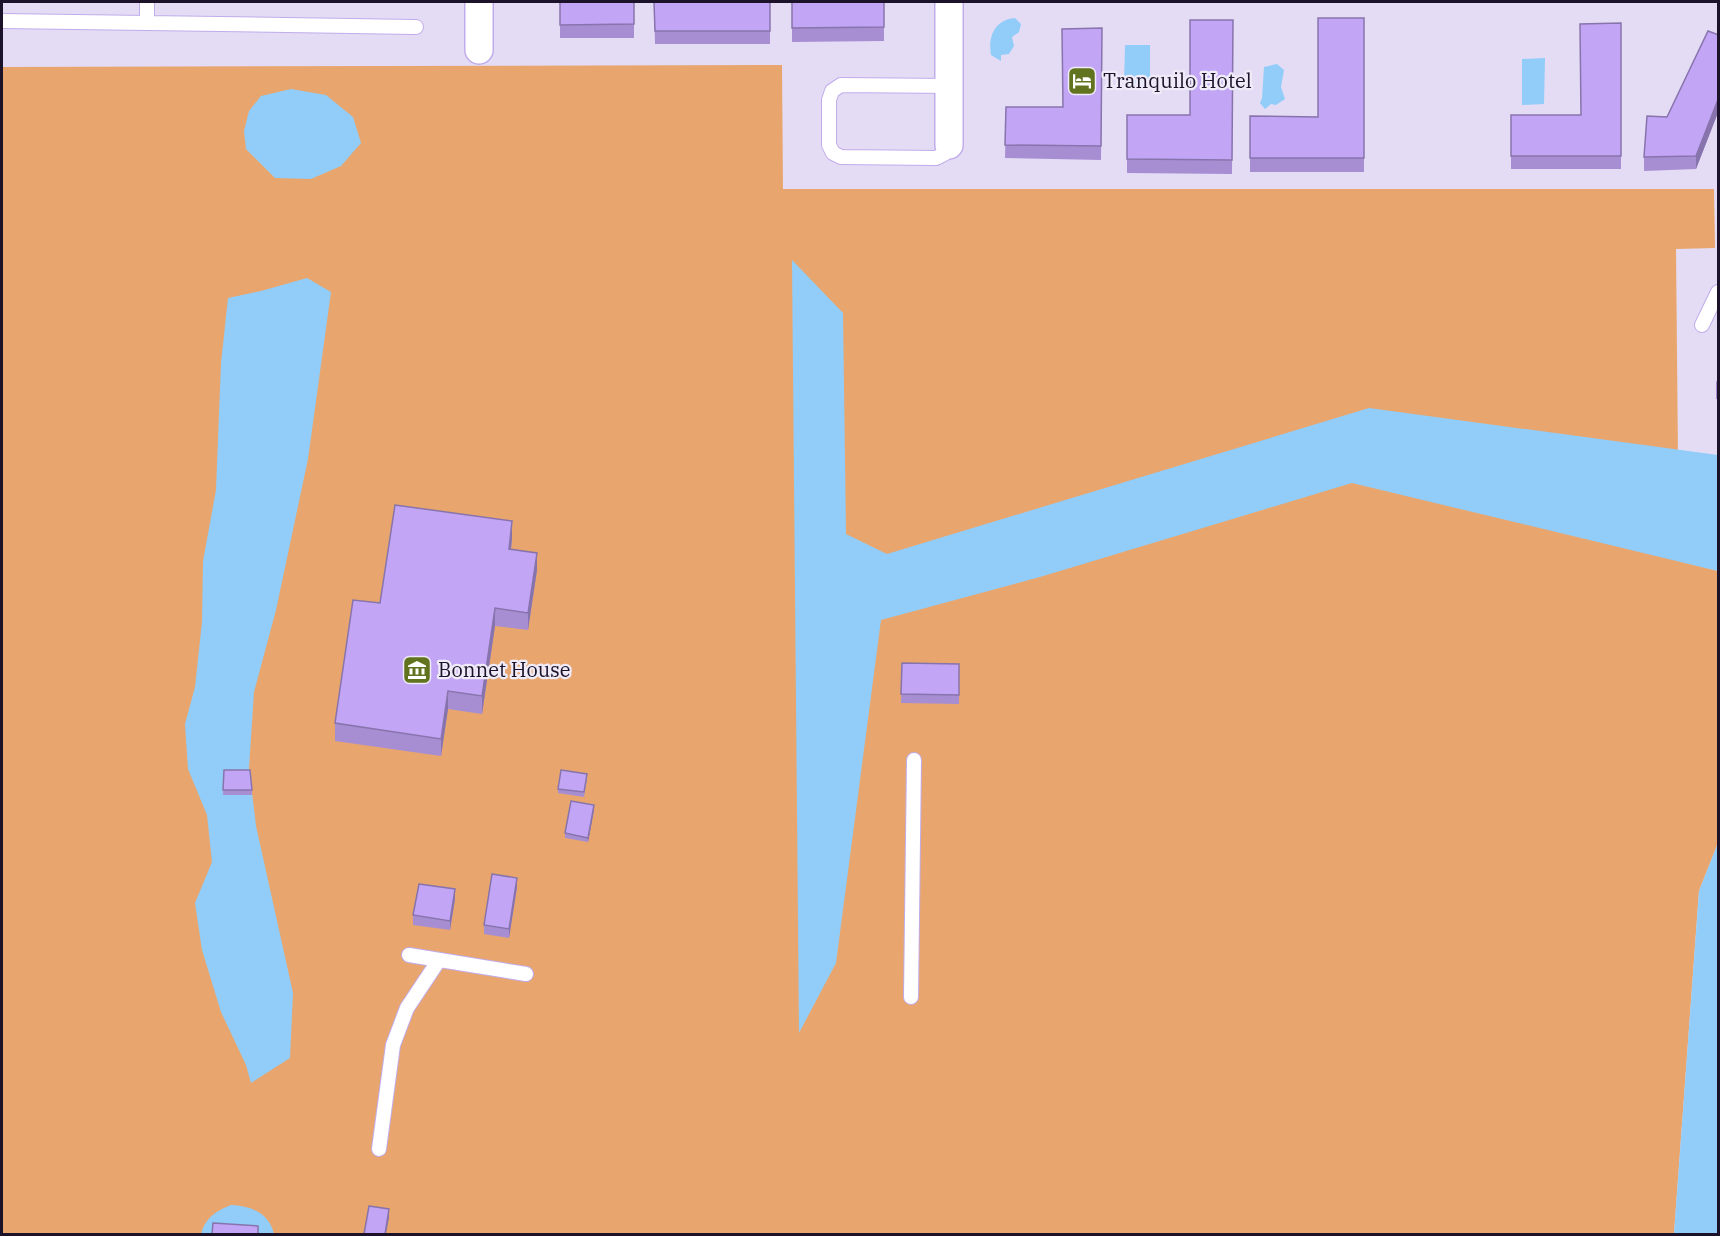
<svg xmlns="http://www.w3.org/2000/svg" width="1720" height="1236" font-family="'IBM Plex Serif',serif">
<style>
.green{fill:#e8a66e}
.water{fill:#91cdf8}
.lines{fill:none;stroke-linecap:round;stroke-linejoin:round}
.service-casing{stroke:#c1acea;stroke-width:16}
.minor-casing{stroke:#c1acea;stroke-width:30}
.service{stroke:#fff;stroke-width:14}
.minor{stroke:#fff;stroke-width:27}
.wall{fill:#a78ed3}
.shaded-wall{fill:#8874ac}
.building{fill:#c2a5f5;stroke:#8874ac;stroke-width:1.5}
.labels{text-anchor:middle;stroke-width:4.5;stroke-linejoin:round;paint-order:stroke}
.poi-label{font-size:20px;fill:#1c132a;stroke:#efebf8;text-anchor:start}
</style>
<rect width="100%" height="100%" fill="#e4dcf5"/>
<path class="green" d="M 782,65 L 783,189 L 1714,189 L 1715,248 L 1676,249 L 1679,561 L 1718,571 L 1718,843 L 1699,891 L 1674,1234 L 2,1234 L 2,67 Z"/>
<path class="water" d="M 1015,18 L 1021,24 L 1019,32 L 1012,37 L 1014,46 L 1009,54 L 1001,55 L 1001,61 L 991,55 C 988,37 994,20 1015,18 Z
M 1125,45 L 1150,45 L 1150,83 L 1124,84 Z
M 1545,58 L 1544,104 L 1522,105 L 1522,59 Z
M 1277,64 L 1284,70 L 1281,87 L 1285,99 L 1276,105 L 1271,104 L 1265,109 L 1260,103 L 1262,98 L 1264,67 Z
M 291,89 L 326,95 L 353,117 L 361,143 L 341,166 L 311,179 L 275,178 L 246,149 L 244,131 L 249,111 L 261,96 Z
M 792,260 L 843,313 L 846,534 L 887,554 L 1369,408 L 1718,455 L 1718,571 L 1352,483 L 1040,577 L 881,620 L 836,963 L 799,1033 Z
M 307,278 L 331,292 L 308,459 L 276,610 L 254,692 L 249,768 L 256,826 L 293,993 L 290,1058 L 251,1083 L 246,1065 L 221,1012 L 202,950 L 195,903 L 212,862 L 207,815 L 188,769 L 185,724 L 195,687 L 202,622 L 203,561 L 216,490 L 221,363 L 228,298 L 261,291 Z
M 1718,843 L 1718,1234 L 1674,1234 L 1699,891 Z
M 231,1205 C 252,1206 269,1213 274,1234 L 201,1234 C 205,1218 216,1211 231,1205 Z"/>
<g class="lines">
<g class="service-casing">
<path id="service" d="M 2,21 L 147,23 L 147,2
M 147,23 L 416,27
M 949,145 L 944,154 L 936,158 L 841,157 L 833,153 L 829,145 L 829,100 L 832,91 L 841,85 L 949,86
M 1702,325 L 1718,292
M 409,955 L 526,974
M 911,997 L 914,760
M 379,1149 L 393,1045 L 407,1008 L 439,960"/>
</g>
<g class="minor-casing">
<path id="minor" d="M 479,50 L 479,2
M 949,145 L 949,2"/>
</g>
<use href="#service" class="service"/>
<use href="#minor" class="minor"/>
</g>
<path class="wall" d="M 560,2 L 634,2 L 634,38 L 560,38 Z
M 654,2 L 770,2 L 770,44 L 655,44 Z
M 792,2 L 884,2 L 884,41 L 792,42 Z
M 1364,18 L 1364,172 L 1250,172 L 1250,116 L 1318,117 Z
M 1233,20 L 1232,174 L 1127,173 L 1127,115 L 1190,115 Z
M 1621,23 L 1621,169 L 1511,169 L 1511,115 L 1581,115 Z
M 1102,28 L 1101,160 L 1005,158 L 1006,107 L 1063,107 Z
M 1719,35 L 1719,110 L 1696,169 L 1644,171 L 1644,157 L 1667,117 Z
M 1719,377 L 1719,400 L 1716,399 L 1716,382 Z
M 512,539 L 511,549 L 537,570 L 528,630 L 495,626 L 482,714 L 448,709 L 441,756 L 335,741 L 335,723 L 380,603 Z
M 902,663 L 959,664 L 959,704 L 901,703 Z
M 224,770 L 252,790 L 252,795 L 223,795 Z
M 587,779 L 584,797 L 558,793 L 558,789 Z
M 594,810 L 588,842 L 565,838 L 565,833 Z
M 517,887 L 509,938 L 484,934 L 484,925 Z
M 455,899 L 450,930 L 413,925 L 413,915 Z"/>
<path class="shaded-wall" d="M 1719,97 L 1719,110 L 1696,169 L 1696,156 Z
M 512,521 L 512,539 L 509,566 L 509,549 Z
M 537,553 L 537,570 L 528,630 L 528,613 Z
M 495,608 L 495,626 L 482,714 L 482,696 Z
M 448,691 L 448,709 L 441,756 L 441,739 Z
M 594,805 L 594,810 L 588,842 L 588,838 Z
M 517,878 L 517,887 L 509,938 L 509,929 Z
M 455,889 L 455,899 L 450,930 L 450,921 Z
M 389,1209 L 389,1218 L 386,1234 L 385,1234 Z"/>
<path class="building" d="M 560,2 L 634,2 L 634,24 L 560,25 Z
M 654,2 L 770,2 L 770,31 L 655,31 Z
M 792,2 L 884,2 L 884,27 L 792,28 Z
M 1318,18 L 1364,18 L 1364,158 L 1250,158 L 1250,116 L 1318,117 Z
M 1190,20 L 1233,20 L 1232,160 L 1127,159 L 1127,115 L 1190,115 Z
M 1621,23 L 1621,156 L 1511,156 L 1511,115 L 1581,115 L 1580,24 Z
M 1102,28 L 1101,146 L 1005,145 L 1006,107 L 1063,107 L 1062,29 Z
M 1708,31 L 1719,35 L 1719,97 L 1696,156 L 1644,157 L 1647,116 L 1667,117 Z
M 395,505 L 512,521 L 509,549 L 537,553 L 528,613 L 495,608 L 482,696 L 448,691 L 441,739 L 335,723 L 353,600 L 380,603 Z
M 902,663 L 959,664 L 959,695 L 901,694 Z
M 224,770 L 250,770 L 252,790 L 223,790 Z
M 561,770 L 587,774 L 584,792 L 558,789 Z
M 571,801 L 594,805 L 588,838 L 565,833 Z
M 492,874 L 517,878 L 509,929 L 484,925 Z
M 419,884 L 455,889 L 450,921 L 413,915 Z
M 369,1206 L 389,1209 L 385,1234 L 364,1234 Z
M 213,1223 L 258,1226 L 258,1234 L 212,1234 Z"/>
<defs>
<g id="hotel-square" transform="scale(1.5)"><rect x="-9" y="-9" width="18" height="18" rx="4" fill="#627320" stroke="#efebf8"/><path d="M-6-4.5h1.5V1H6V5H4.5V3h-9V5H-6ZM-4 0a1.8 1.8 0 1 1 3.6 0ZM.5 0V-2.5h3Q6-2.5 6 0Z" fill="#fff"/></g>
<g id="museum-square" transform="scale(1.5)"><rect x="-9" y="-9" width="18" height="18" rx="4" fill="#627320" stroke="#efebf8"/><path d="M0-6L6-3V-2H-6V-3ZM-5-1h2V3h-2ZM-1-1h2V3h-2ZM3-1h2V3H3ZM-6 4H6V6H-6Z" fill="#fff"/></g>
</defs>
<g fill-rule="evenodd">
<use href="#hotel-square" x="1082" y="81"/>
<use href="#museum-square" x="417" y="670"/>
</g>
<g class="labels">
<g class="poi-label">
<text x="1103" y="88">Tranquilo Hotel</text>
<text x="438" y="677">Bonnet House</text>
</g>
</g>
<rect width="1720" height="1236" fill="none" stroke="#1c132a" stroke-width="6"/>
</svg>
